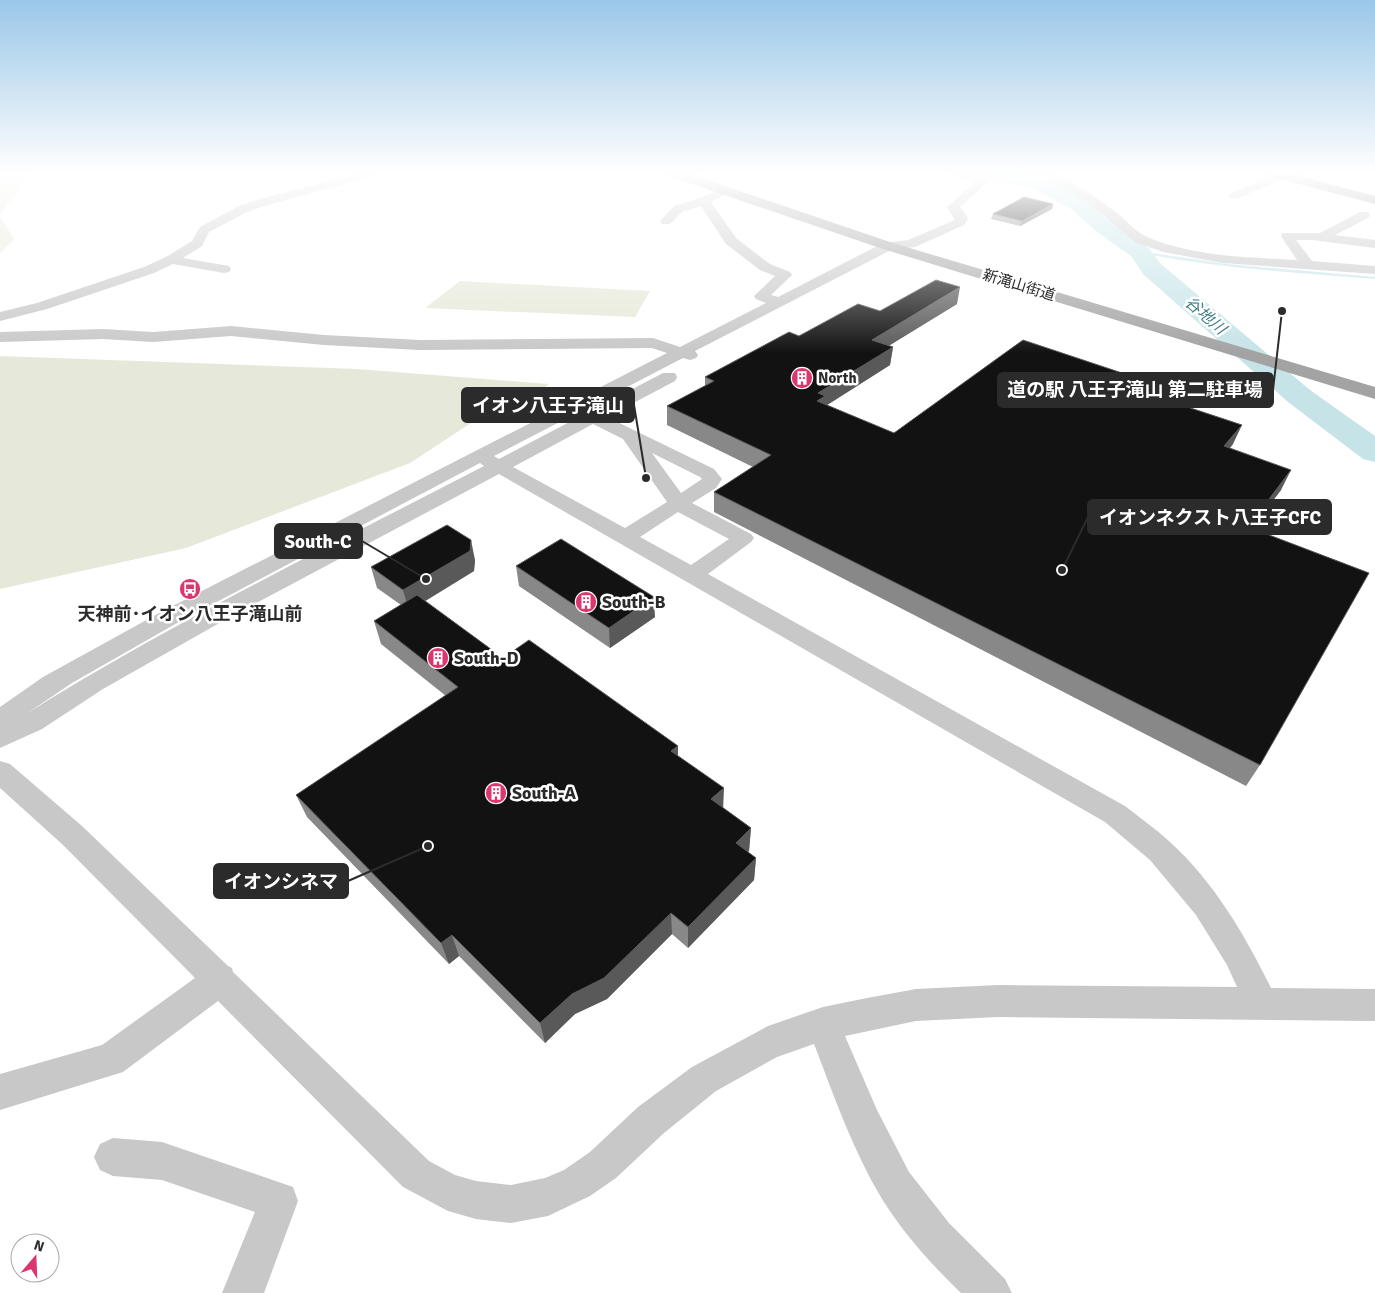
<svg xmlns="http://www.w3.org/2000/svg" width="1375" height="1293" font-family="Signika,'Noto Sans JP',sans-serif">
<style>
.green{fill:#e6e9d9}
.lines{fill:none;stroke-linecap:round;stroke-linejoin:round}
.stream{fill:#c6e4e8;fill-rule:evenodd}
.river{fill:#c6e4e8;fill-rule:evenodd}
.minor{fill:#c8c8c8;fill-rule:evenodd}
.major{fill:#a3a3a3;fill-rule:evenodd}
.highway{fill:#929292;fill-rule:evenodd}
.wall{fill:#888}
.shaded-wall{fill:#595959}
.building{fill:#121212;stroke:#595959}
.labels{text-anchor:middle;stroke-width:5;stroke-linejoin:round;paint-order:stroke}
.far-street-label{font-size:15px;fill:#2b2b2b;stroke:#fff}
.far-poi-label{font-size:15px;font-weight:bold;fill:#2b2b2b;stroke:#fff;text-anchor:start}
.far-water-label{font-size:16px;font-style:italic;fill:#3f8088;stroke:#fff}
.poi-label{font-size:18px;font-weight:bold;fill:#2b2b2b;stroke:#fff;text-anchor:start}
.leader{fill:none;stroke:#2b2b2b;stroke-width:2}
.callout-dot{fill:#2b2b2b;stroke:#fff;stroke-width:2}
.callout{fill:#2b2b2b;stroke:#2b2b2b;stroke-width:2}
.callout-label{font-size:19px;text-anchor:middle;font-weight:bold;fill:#fff}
</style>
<rect width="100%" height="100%" fill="#fff"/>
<path class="green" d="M 0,172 L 31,172 L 0,215 Z
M 0,216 L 14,239 L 0,253 Z
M 460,281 L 650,291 L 635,317 L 425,308 Z
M 0,356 L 357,369 L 549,384 L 522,405 L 471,423 L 410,463 L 186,548 L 0,589 Z"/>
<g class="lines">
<path class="stream" d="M 1139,251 L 1228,264 L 1375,277 L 1375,279 C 1296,273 1218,268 1140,253 L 1138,252 Z"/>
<path class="river" d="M 967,172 L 1031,172 L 1087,199 L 1112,221 L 1148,247 L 1161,264 L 1310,390 L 1375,436 L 1375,462 L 1363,459 L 1288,402 L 1143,274 L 1132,257 L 1096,231 L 1071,209 L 1030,187 L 977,178 L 970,176 Z"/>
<path class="minor" d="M 364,172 L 383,172 L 381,174 L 264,206 L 245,213 L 209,232 L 202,246 L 183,258 L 229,266 L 231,269 L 229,272 L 224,273 L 173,264 L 154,273 L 47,309 L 0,321 L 0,312 L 37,303 L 144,267 L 166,257 L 192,241 L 200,227 L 237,207 L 256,200 Z
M 691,172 L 705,172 L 696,176 L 692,175 Z
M 944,172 L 964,172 L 981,176 L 986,172 L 999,172 L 960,207 L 968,218 L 964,225 L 915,247 L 891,250 L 695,351 L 698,355 L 696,358 L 690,360 L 683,358 L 494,456 L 499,459 L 663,373 L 675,373 L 677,377 L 675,381 L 607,417 L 714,469 L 722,479 L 716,488 L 692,503 L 751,534 L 754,538 L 751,542 L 708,574 L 1125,806 C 1140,818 1156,829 1170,842 C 1214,882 1245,935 1271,988 L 1375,989 L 1375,1021 L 998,1017 L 916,1021 L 845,1036 L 877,1110 L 909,1172 L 949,1223 L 1005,1279 L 1012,1293 L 961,1293 C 932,1265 903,1233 882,1199 C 853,1151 834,1096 814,1044 L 777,1057 L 716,1091 L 664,1133 L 616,1178 L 590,1196 L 548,1216 L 511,1223 L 476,1219 L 448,1211 L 403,1187 L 218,1001 L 123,1072 L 0,1110 L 0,1074 L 102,1045 L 195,978 L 62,844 L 0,788 L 0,761 L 10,764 L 82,826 L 228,966 L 232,968 L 233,972 L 429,1161 L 455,1175 L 476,1181 L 511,1185 L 545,1178 L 564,1170 L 590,1152 L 638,1107 L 692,1067 L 768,1026 L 823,1007 L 867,998 L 916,989 L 998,985 L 1237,987 L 1227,965 L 1196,915 L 1150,860 L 1105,822 L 499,474 L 230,617 L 103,689 L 42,729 L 0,748 L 0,707 L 43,677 L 161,612 L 667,353 L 652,348 L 420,350 L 324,345 L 231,336 L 153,342 L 103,339 L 0,342 L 0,332 L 103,329 L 153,332 L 231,326 L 324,335 L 420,340 L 653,338 L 680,347 L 766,303 L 756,299 L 754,296 L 775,276 L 760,270 L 726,244 L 701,206 L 682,212 L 670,224 L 662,224 L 660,221 L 674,206 L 700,198 L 720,189 L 728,189 L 730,191 L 728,193 L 711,202 L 736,238 L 770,264 L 790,272 L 792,275 L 771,295 L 778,297 L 883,243 L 908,240 L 955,220 L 947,207 L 975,182 L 946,174 ZM 593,424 L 623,439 L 667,502 L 625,528 L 513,467 ZM 652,453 L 700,477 L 702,479 L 681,493 ZM 480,463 L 484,466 C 330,546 173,622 26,714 L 72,683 L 177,623 ZM 678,512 L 729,539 L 691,565 L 640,537 Z
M 1033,172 C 1065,172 1099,199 1123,218 C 1130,225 1138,233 1147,237 C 1194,257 1248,257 1297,260 L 1281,236 L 1282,233 L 1320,233 L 1360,212 L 1368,212 L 1370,215 L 1368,218 L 1335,235 L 1375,240 L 1375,248 L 1312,240 L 1296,240 L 1312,261 L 1375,266 L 1375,274 L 1223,263 L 1163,252 L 1135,242 L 1088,202 Z
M 1305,172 L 1303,174 L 1285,178 L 1238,198 L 1230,198 L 1228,196 L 1230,194 L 1278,173 Z
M 113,1138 L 162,1142 L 293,1187 L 298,1201 L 264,1293 L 222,1293 L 255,1212 L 162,1180 L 113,1176 L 100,1170 L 94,1157 L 100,1144 Z"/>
<path class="major" d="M 665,172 L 684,172 L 893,243 L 1375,387 L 1375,399 L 883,249 L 666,175 Z"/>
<path class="highway" d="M 1264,172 L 1285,172 L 1375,196 L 1375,204 L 1265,175 Z"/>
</g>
<path class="wall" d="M 1053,204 L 1052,209 L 1020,226 L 991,219 L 993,214 Z
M 957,304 L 888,346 L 893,347 L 890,365 L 827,405 L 894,433 L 1127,387 L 1233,444 L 1230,448 L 1281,490 L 1252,528 L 1260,765 L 1246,786 L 714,512 L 714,492 L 753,467 L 667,425 L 667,406 L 705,386 L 705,377 L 799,336 L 880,311 Z
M 475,560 L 474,571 L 425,601 L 503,658 L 678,756 L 723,808 L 751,828 L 749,851 L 748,852 L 756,858 L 754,880 L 688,948 L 672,934 L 607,999 L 575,1014 L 545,1043 L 459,956 L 449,964 L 307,817 L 296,795 L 446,696 L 381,644 L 374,621 L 401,605 L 377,588 L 371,567 Z
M 516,566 L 655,617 L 610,648 L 519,586 Z"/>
<path class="shaded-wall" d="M 1053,204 L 1052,209 L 1020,226 L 1022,221 Z
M 960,287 L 957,304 L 869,358 L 872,340 Z
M 893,347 L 890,365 L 824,407 L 814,420 L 818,393 Z
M 1131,376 L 1124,394 L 1121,385 Z
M 1242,425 L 1233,444 L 1215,466 L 1224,446 Z
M 1291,470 L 1281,490 L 1238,547 L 1248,527 Z
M 471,540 L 475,560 L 474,571 L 409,611 L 403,590 Z
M 654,597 L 655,617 L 610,648 L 609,628 Z
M 678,746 L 678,768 L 671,751 Z
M 724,788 L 723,811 L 711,799 Z
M 751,828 L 749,851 L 734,865 L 736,843 Z
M 756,858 L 754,880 L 688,948 L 688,927 Z
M 671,913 L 672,934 L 607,999 L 575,1014 L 545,1043 L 540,1023 L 572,994 Z
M 452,935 L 459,956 L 449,964 L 441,943 Z"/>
<path class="building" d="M 1024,197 L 1053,204 L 1022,221 L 993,214 Z
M 936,280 L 960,287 L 872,340 L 893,347 L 818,393 L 825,396 L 817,401 L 894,433 L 1023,340 L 1131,376 L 1121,385 L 1242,425 L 1224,446 L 1291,470 L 1248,527 L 1369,573 L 1260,765 L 714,492 L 771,455 L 667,406 L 714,381 L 705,377 L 789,332 L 799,336 L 858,304 L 880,311 Z
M 447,525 L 471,540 L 470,551 L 403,590 L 371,567 Z
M 561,539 L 654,597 L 609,628 L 516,566 Z
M 417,595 L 503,658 L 529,640 L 678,746 L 671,751 L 724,788 L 711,799 L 751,828 L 736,843 L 756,858 L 688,927 L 671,913 L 604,978 L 572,994 L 540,1023 L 452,935 L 441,943 L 296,795 L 458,687 L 374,621 Z"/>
<linearGradient id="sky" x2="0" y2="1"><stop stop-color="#9ac7e8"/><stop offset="0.49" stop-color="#fff"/><stop offset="1" stop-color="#fff" stop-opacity="0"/></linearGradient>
<rect width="1375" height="353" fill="url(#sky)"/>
<defs>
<g id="building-disc" transform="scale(1.125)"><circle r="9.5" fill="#da366f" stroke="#fff"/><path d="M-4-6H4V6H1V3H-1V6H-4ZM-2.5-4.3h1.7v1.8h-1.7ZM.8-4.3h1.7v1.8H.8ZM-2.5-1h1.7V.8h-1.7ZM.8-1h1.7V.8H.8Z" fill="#fff"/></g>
<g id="bus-disc" transform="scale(1.125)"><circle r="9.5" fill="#da366f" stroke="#fff"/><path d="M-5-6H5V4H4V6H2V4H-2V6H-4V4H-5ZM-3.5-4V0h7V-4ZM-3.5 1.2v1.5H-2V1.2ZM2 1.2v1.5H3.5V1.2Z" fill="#fff"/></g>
</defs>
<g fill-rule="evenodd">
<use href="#building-disc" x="802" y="378"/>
<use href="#bus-disc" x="190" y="589"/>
<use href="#building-disc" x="586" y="602"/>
<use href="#building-disc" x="438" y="658"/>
<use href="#building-disc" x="496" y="793"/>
</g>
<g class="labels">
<g class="far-street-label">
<text transform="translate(1019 285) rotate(17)" y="5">新滝山街道</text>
</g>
<g class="far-poi-label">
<text x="818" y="383">North</text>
</g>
<g class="far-water-label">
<text transform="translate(1206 315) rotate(41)" y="6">谷地川</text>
</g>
<g class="poi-label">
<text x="602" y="608">South-B</text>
<text x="190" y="620" text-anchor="middle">天神前･イオン八王子滝山前</text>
<text x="454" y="664">South-D</text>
<text x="512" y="799">South-A</text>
</g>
</g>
<path class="leader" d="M1282 311L1273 390M646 478L634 405M1062 570L1088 517M426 579L362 541M428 846L348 881"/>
<g class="callout-dot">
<circle cx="1282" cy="311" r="5"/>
<circle cx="646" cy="478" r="5"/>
<circle cx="1062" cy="570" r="5"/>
<circle cx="426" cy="579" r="5"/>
<circle cx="428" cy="846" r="5"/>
</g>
<g class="callout">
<rect x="998" y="373" width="275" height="34" rx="5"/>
<rect x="462" y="388" width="172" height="34" rx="5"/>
<rect x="1088" y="500" width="243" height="34" rx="5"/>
<rect x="275" y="524" width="87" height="34" rx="5"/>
<rect x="214" y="864" width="134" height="34" rx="5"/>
</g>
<g class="callout-label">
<text x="1135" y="396">道の駅 八王子滝山 第二駐車場</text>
<text x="548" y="412">イオン八王子滝山</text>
<text x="1210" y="524">イオンネクスト八王子CFC</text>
<text x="318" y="548">South-C</text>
<text x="281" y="888">イオンシネマ</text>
</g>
<g transform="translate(35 1258) rotate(19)"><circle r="24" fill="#ffffff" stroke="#aaaaaa"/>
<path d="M0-4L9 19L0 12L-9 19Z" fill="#da366f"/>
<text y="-8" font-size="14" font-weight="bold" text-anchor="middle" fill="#2b2b2b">N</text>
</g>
</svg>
